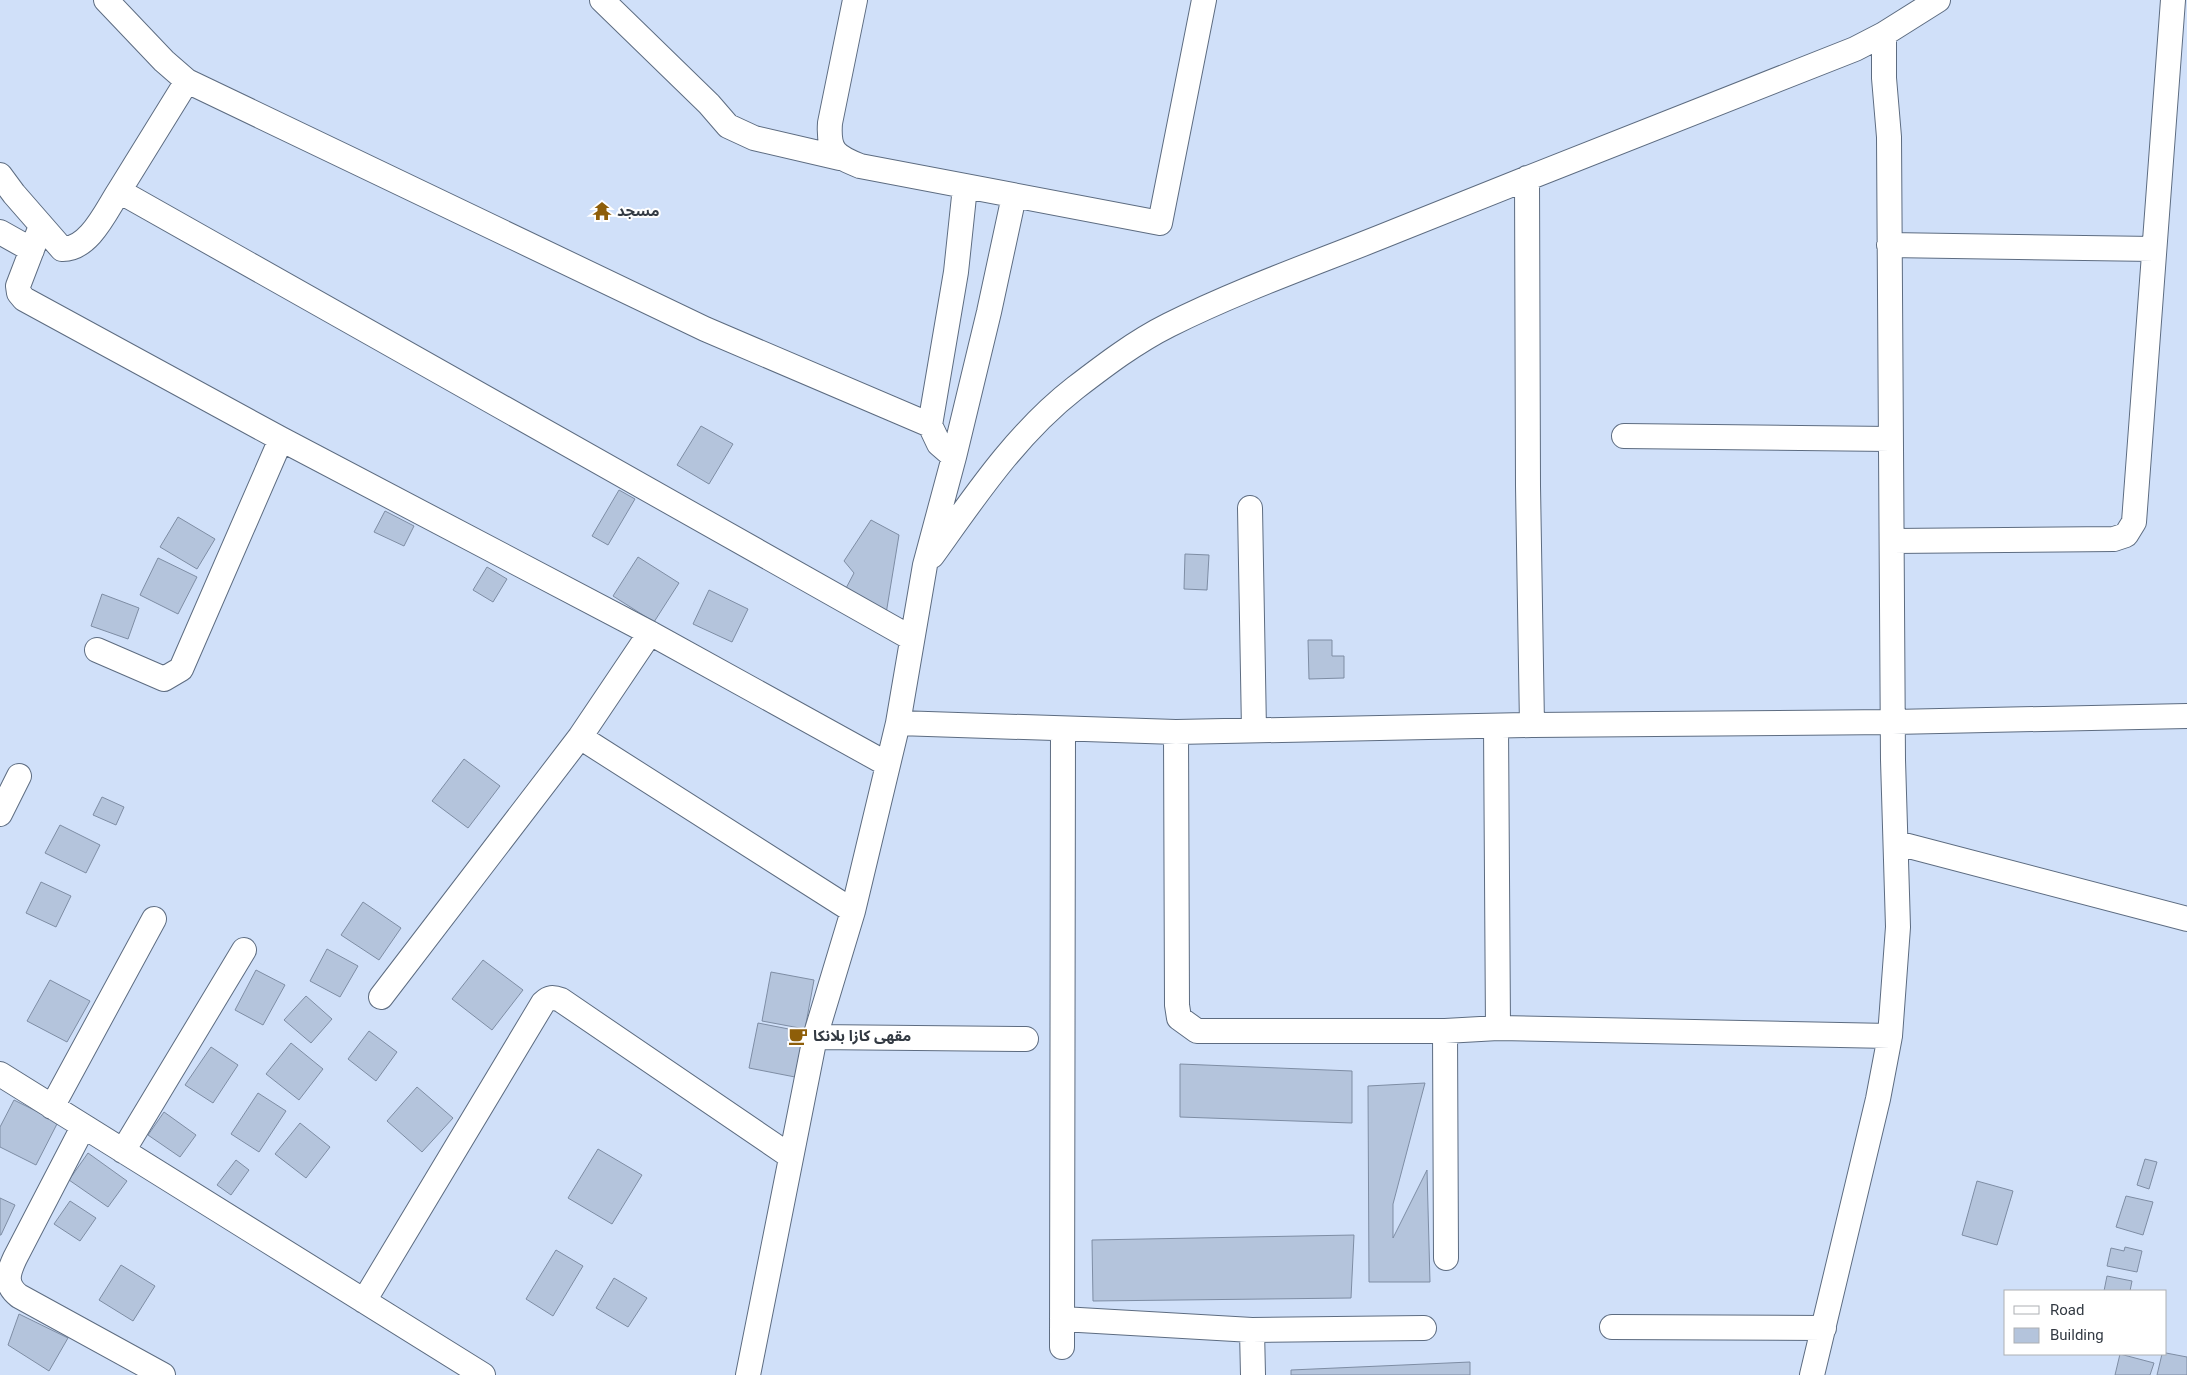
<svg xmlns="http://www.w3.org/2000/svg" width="2187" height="1375" font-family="Roboto,'Noto Sans Arabic',sans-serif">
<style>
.building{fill:#b4c4dc;stroke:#7e8da4}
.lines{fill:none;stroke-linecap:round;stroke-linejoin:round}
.minor-casing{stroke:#5d6c81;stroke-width:26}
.minor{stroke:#fff;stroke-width:24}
.labels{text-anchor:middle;stroke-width:4;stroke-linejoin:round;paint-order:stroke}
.poi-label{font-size:15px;font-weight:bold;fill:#333a43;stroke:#fff;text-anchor:start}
</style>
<rect width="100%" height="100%" fill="#d0e0f9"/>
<path class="building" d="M 701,426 L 733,444 L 709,484 L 677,465 Z
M 619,490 L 635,499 L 608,545 L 592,536 Z
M 385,511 L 414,526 L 404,546 L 374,532 Z
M 178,517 L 215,539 L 197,569 L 160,547 Z
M 871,520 L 899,535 L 886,614 L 844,592 L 854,573 L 844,561 Z
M 1185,554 L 1209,555 L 1207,590 L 1184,589 Z
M 638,557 L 679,583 L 654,622 L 613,596 Z
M 158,558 L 197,577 L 178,614 L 140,595 Z
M 487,567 L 507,579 L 493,602 L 473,590 Z
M 709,590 L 748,609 L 732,642 L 693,624 Z
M 102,594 L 139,608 L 128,639 L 91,626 Z
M 1308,640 L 1332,640 L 1332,656 L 1344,656 L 1344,678 L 1309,679 Z
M 464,759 L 500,786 L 468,828 L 432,801 Z
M 102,797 L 124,807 L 116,825 L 93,815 Z
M 60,825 L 100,845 L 86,873 L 45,853 Z
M 41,882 L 71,896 L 56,927 L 26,913 Z
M 363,902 L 401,928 L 379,960 L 341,935 Z
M 327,949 L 358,966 L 340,997 L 310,981 Z
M 483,960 L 523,990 L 492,1030 L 452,999 Z
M 256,970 L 285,985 L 263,1025 L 235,1010 Z
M 771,972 L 814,980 L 805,1029 L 762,1021 Z
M 50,980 L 90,1001 L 67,1042 L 27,1021 Z
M 306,996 L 332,1019 L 311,1043 L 284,1020 Z
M 758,1023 L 804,1032 L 795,1077 L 749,1068 Z
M 369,1031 L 397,1052 L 376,1081 L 348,1059 Z
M 291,1043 L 323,1069 L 299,1100 L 266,1074 Z
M 211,1047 L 238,1065 L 213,1103 L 185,1085 Z
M 1180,1064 L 1352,1071 L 1352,1123 L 1180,1117 Z
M 1425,1083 L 1393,1204 L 1393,1238 L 1427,1170 L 1430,1282 L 1369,1282 L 1368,1086 Z
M 417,1087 L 453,1118 L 422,1152 L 387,1121 Z
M 258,1093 L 286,1111 L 259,1152 L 231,1134 Z
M 14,1100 L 58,1122 L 36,1165 L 0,1147 L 0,1127 Z
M 164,1112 L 196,1135 L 180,1157 L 148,1135 Z
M 300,1123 L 330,1147 L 306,1178 L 275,1154 Z
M 598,1149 L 642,1175 L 612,1224 L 568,1198 Z
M 88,1153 L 127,1181 L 108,1207 L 69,1180 Z
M 2145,1159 L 2157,1162 L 2149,1189 L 2137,1185 Z
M 236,1160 L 249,1170 L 231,1195 L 217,1185 Z
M 1977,1181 L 2013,1191 L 1997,1245 L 1962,1235 Z
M 2126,1196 L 2153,1202 L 2143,1235 L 2116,1227 Z
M 0,1198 L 15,1205 L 1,1235 L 0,1235 Z
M 70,1201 L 96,1218 L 80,1241 L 54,1224 Z
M 1354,1235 L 1351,1298 L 1093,1301 L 1092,1240 Z
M 2125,1247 L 2142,1251 L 2137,1272 L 2107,1266 L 2111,1248 L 2124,1251 Z
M 556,1250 L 583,1266 L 553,1316 L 526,1299 Z
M 121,1265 L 155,1286 L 133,1321 L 99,1300 Z
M 2107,1276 L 2132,1281 L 2130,1291 L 2104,1291 Z
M 614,1278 L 647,1298 L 628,1327 L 596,1308 Z
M 19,1314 L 68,1338 L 49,1371 L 8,1345 Z
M 2166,1353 L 2187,1357 L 2187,1375 L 2157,1375 L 2162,1354 Z
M 2120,1354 L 2154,1363 L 2150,1375 L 2115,1375 Z
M 1470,1362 L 1470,1375 L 1291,1375 L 1291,1370 Z"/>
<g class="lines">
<g class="minor-casing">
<path id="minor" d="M 106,0 L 164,61 L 187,81 L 705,329 L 930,425
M 602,0 L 709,104 L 728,126 L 754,138 L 840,158
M 855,0 L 830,123 C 828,151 835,156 860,166 L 1160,223 L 1204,0
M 187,81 L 119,191 L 911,638
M 0,175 L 14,194 L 62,249 C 89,250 106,211 119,191
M 1527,178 L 1528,486 L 1532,725
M 41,226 L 18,286 L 19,293 L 24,299 L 281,439 L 650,633 L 887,764
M 0,232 L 32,250
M 1889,245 L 2154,249
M 1624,436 L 1890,439
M 954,457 L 989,312 L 1014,196
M 1250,508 L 1254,730
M 1893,541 L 2114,539 L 2126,535 L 2134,522 L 2173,0
M 932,556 C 975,496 1016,434 1075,388 C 1105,365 1135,342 1169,325 C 1243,288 1322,261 1398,230 C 1550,169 1702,109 1855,49 L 1884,34 L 1938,0
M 97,650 L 164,679 L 181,669 L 281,439
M 898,723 L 1176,732 L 1532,725 L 1893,722 L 2187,716
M 1496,726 L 1498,1028
M 1176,732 L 1177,1005 L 1179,1018 L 1197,1031 L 1445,1031 L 1498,1028 L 1890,1036
M 580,737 L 853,911
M 0,814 L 19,776
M 1897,843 L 2187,919
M 381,997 L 580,737 L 650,633
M 1445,1031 L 1446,1258
M 815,1037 L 1026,1039
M 0,1074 L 483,1375
M 52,1107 L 154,919
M 83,1127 L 15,1258 C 8,1273 4,1284 19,1296 L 163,1375
M 123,1151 L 244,950
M 364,1301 L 543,1003 C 549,997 553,997 561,1000 L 790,1156
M 1062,1319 L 1252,1330 L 1424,1328
M 1612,1327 L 1824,1328
M 1252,1330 L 1253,1375
M 1062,1347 L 1063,730
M 748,1375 L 815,1037 L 853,911 L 898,723 L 925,565 L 954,457 L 939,444 L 930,425 L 956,272 L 965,187
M 1812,1375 L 1878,1099 L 1890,1036 L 1898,927 L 1893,760 L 1889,137 L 1884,78 L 1884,34"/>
</g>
<use href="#minor" class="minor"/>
</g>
<defs>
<g id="temple-bare" transform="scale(1.5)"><path d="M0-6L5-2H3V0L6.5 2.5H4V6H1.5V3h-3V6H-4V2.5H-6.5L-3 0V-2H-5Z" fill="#8e5e09" stroke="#fff" stroke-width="2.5" paint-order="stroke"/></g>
<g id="cafe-bare" transform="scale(1.5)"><path d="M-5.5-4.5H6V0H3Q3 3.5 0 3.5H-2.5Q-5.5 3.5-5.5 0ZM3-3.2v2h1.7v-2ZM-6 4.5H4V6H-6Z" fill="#8e5e09" stroke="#fff" stroke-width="2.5" paint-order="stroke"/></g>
</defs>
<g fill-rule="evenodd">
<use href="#temple-bare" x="602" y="211"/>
<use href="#cafe-bare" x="798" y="1036"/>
</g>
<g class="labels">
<g class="poi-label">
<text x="617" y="216">مسجد</text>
<text x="813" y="1041">مقهى كازا بلانكا</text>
</g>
</g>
<rect x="2004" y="1290" width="162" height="65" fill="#ffffff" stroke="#adb0b4"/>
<rect x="2014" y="1306" width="25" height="8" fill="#ffffff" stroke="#adb0b4"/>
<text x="2050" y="1315" font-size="15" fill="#333a43">Road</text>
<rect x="2014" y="1328" width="25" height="15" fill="#b4c4dc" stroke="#adb0b4"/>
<text x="2050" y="1340" font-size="15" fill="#333a43">Building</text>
</svg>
